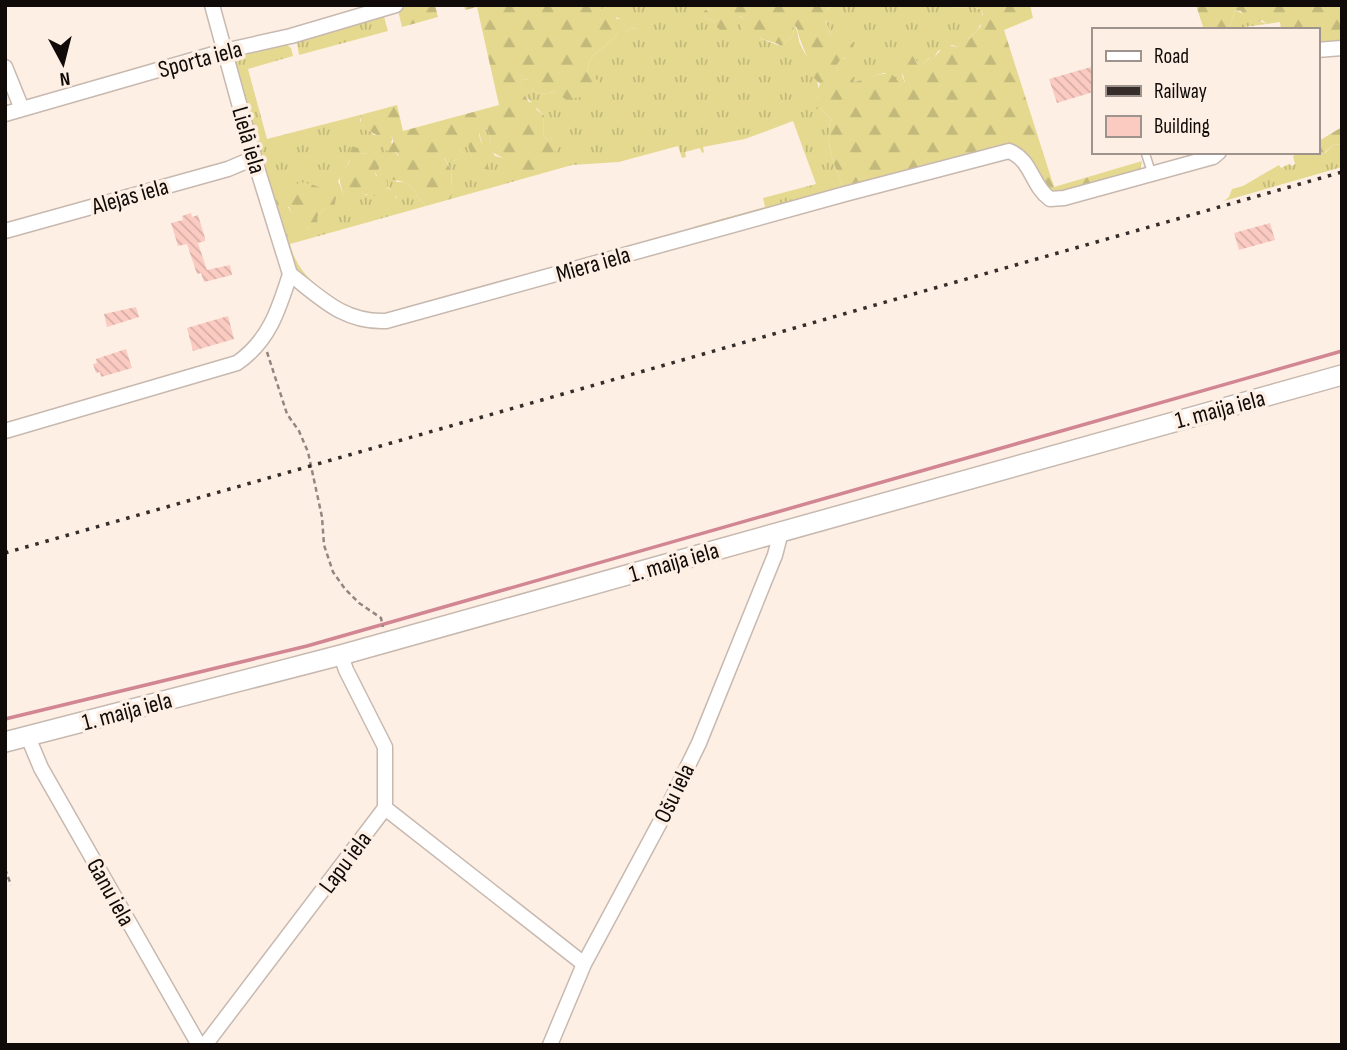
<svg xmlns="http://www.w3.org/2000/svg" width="1347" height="1050" font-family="'Sofia Sans Condensed',sans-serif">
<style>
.grass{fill:url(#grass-tufts);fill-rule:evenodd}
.forest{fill:url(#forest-firs)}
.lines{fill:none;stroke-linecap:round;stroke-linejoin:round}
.stream{stroke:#d18692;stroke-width:3.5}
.building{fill:url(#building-back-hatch)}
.service-casing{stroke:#c7b9af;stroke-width:10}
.minor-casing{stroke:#c7b9af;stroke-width:17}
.tertiary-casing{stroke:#c7b9af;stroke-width:22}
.path{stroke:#928780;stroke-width:2.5;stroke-dasharray:5 3.5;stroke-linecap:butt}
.service{stroke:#fff;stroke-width:7}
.minor{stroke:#fff;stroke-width:14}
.tertiary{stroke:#fff;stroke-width:19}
.rail{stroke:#342d29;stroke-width:3.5;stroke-dasharray:3.5 7;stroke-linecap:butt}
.labels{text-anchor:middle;stroke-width:7;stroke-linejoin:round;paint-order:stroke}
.street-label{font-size:24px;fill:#100b08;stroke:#feefe5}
</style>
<defs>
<pattern id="grass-tufts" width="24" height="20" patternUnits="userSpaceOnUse" patternTransform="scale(1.75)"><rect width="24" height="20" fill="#e5d990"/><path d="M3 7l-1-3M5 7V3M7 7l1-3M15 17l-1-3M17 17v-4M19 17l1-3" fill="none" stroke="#c3b97b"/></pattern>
<pattern id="forest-firs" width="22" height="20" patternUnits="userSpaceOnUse" patternTransform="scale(1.75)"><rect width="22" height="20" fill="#e5d990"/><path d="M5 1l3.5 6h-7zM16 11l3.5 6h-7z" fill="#c3b97b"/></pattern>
<pattern id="building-back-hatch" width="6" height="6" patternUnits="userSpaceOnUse" patternTransform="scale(1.75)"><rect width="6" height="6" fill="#fbcbc2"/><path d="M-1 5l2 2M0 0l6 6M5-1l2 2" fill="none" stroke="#d6ada5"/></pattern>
</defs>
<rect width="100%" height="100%" fill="#feefe5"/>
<path class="grass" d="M 602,5 L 712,5 L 712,9 L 705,10 L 704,13 L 705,18 L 717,22 L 717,27 L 731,26 L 731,22 L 739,16 L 744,19 L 743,24 L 748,29 L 754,29 L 761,39 L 781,46 L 793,36 L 794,25 C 799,31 797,38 801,46 C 809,61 820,79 819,97 L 815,98 L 820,108 L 831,119 C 824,147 835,165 844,189 L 694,229 L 693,227 L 765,207 L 763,198 L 816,184 L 793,121 L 745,139 L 703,147 L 704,152 L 702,153 L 700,148 L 685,152 L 686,157 L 682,158 L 678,146 L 619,162 L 572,165 L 451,199 C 454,189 450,182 452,172 L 444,157 L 453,161 L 466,155 L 459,151 L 457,145 L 467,138 L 472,158 L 485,157 L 479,132 L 487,128 L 491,140 L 489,145 L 495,156 L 503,158 L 548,154 L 548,140 L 543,135 L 544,115 C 535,108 528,96 518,91 L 522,79 L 530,80 L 533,91 L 539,94 L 556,92 L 573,98 L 588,89 L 593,79 L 587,72 C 588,68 588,64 590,61 C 597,48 610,45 618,33 L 625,33 L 629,29 L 637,28 C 625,19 613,18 601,9 Z
M 836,5 L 950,5 L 953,8 L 970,7 L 981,9 C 987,26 971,37 958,47 L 952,45 L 938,51 L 933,60 L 929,58 L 919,68 L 916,60 L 902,75 L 905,83 L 901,85 L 885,73 C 873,75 867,80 853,82 L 837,70 L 836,66 L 840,59 L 846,58 L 831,36 L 824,16 L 826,10 Z
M 1235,10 L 1267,24 L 1229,29 Z
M 383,13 L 388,31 L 299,55 L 297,42 Z
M 286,44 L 291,48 L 293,56 L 248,69 L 267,139 L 360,115 L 360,121 L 374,135 L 390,136 L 393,138 L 390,145 L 399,157 L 396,182 L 404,182 L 415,190 L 417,196 L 426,206 L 290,244 C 298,277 325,293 354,310 L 348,311 L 302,276 L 293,265 L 236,73 L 236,62 L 245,55 ZM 360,153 L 368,154 L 378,163 L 379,169 L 375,171 C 378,184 392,187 397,198 L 378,194 L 344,196 L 338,181 L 350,160 ZM 296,187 L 327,193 L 325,209 L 318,214 L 318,218 L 307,228 L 292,213 L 279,194 L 286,194 Z
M 1334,144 L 1342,145 L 1342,167 L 1224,201 L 1229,197 L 1232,189 L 1243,186 L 1279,165 L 1281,168 L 1289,164 L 1292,166 L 1295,164 L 1293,156 L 1300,152 L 1302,155 L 1311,155 L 1312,152 L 1325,153 Z"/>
<path class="forest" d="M 410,5 L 435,5 L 438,17 L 402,27 L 398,10 Z
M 464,5 L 602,5 L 601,9 L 615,16 L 617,19 L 637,19 L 639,24 L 637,28 L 629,29 L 625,33 L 618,33 C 610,45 597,48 590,61 C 588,64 588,68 587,72 L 600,82 L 601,87 L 599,91 L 592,92 L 588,89 L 583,97 L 573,98 L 569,102 L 556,92 L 539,94 L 533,91 L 529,80 L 522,79 L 519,91 L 524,94 L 529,102 L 534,103 L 537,110 L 544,115 L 543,135 L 548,140 L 558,140 L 559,148 L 555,152 L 548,154 L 548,160 L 538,174 L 509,166 L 503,158 L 490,151 L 489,145 L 491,140 L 487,128 L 479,133 C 480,146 491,156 487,169 L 480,169 L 472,158 L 466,139 L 458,146 L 459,151 L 467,155 L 453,161 L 444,158 L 452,172 C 450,182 454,189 451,199 L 426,206 L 417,196 L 415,190 L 404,182 L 391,179 L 387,168 L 392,157 L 399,156 L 396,152 L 390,153 L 383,148 L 384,144 L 393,143 L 393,138 L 390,136 L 383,139 L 368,130 L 362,130 L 360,115 L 397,105 L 403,131 L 499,105 L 477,7 L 465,10 Z
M 712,5 L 836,5 L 826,10 C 823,21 828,26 831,36 L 845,36 L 853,44 L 850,55 L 840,60 L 836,66 L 837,70 L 850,75 L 854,82 C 866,79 879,72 892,74 L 901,85 L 905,82 L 900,65 L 905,53 L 911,53 L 919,67 L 930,58 L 933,59 L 945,45 L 958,47 L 965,38 L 969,39 L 981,26 L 978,18 L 983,15 L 981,9 L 970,7 L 953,8 L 950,5 L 1030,5 L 1033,18 L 1004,30 L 1054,187 L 1142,161 L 1140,170 L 1066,193 L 1051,194 L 1024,154 L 844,189 C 835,165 824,147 831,119 L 820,108 L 809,111 L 811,105 L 805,102 L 808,94 L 812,94 L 815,98 L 819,97 L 818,90 L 820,84 L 809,73 C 810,55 800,46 797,28 L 794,25 L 793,36 L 781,46 C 771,39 758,43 754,29 L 743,32 L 740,26 L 744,19 L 740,16 L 731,22 L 731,26 L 735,31 L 726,36 L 717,27 L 717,22 L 705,18 L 703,13 L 705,10 L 712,9 Z
M 1196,5 L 1342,5 L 1342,44 L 1317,46 L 1317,30 L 1281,30 L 1280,22 L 1267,24 L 1262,20 L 1255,23 L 1246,19 L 1241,11 L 1235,10 L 1229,29 L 1204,30 Z
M 1342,127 L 1342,145 L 1334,144 L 1323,154 L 1316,152 L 1317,142 Z
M 352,146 L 358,148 L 360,153 L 368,154 L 370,151 L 379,154 L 379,169 L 375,172 L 376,176 L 387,181 L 387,188 L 395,192 L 397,204 L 393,207 C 384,205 380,203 377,195 L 370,197 L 367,194 L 361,196 L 359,201 L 356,202 L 353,197 L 344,197 C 338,174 337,181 350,161 L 348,158 Z
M 299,182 C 311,183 327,189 336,197 L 334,209 L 325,209 L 318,214 L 317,224 C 298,234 296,221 289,207 L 281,207 L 275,197 L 279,194 L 286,194 L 291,189 L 296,187 Z"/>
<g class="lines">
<path class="stream" d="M 5,719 L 307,646 L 1342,351"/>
</g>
<path class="building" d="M 1091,67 L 1093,75 L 1093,92 L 1057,103 L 1049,79 Z
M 191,213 L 192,217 L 198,215 L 205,238 L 205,241 L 198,243 L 207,270 L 230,265 L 232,275 L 204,282 L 201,273 L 197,274 L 187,244 L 178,246 L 171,223 L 183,220 L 182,216 Z
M 1270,223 L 1275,240 L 1239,250 L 1234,233 Z
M 136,307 L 139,317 L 107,327 L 104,314 Z
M 228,316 L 234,339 L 193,351 L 187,328 Z
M 126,349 L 132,368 L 101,377 L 100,372 L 96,373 L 93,364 L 97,363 L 96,359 Z"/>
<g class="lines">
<g class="service-casing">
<path id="service" d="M 1145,152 L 1152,174"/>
</g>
<g class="minor-casing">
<path id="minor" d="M 212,5 L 254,158 L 290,274
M 1317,50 L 1342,48
M 5,67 L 22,109
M 5,114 L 224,51 L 291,36 L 396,5
M 5,231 L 228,169 L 254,158
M 5,431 L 237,363 C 269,341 279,309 290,274 C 321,298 344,323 386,321 L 845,194 L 1009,151 C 1032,160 1031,185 1050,199 L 1064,198 L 1213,157 L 1219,152
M 28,737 L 41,768 L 199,1045
M 385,808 L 584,964
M 205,1045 L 385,808 L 385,747 L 346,670 L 341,655
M 550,1045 L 584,964 L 665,813 L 699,743 L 775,555 L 781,532"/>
</g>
<g class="tertiary-casing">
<path id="tertiary" d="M 5,742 L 341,655 L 1342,375"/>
</g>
<path class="path" d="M 267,352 L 287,414 L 299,431 L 308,452 L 322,517 L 324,545 L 333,572 L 345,589 L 359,603 L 381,618 L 383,627
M 5,869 L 11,885"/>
<use href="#service" class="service"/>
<use href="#minor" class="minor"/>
<use href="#tertiary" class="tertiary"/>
<path class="rail" d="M 5,553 L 1342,172"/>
</g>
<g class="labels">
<g class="street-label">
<text transform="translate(200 59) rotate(-15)" y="8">Sporta iela</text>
<text transform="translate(249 140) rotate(74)" y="8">Lielā iela</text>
<text transform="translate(130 196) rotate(-16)" y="8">Alejas iela</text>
<text transform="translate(593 264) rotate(-16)" y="8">Miera iela</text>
<text transform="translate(1220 409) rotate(-15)" y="8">1. maija iela</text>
<text transform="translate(674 562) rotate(-16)" y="8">1. maija iela</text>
<text transform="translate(127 711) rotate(-15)" y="8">1. maija iela</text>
<text transform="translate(674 793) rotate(-64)" y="8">Ošu iela</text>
<text transform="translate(345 862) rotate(-53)" y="8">Lapu iela</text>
<text transform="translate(111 892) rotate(61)" y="8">Ganu iela</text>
</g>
</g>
<rect width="1347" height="1050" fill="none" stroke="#100b08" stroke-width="14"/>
<rect x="1092" y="28" width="228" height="126" fill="#feefe5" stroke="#9f948d" stroke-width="2"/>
<rect x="1106" y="51" width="35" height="10" fill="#ffffff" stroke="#9f948d" stroke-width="2"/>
<text x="1154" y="63" font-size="21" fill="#100b08">Road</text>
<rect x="1106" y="86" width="35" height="10" fill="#342d29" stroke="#9f948d" stroke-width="2"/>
<text x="1154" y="98" font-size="21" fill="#100b08">Railway</text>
<rect x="1106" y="116" width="35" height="21" fill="#fbcbc2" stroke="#9f948d" stroke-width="2"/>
<text x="1154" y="133" font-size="21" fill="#100b08">Building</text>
<g transform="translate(63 63) rotate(173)" stroke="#feefe5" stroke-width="5" paint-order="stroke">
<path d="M0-5L12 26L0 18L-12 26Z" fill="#100b08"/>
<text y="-10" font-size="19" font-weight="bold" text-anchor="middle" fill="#100b08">N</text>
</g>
</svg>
